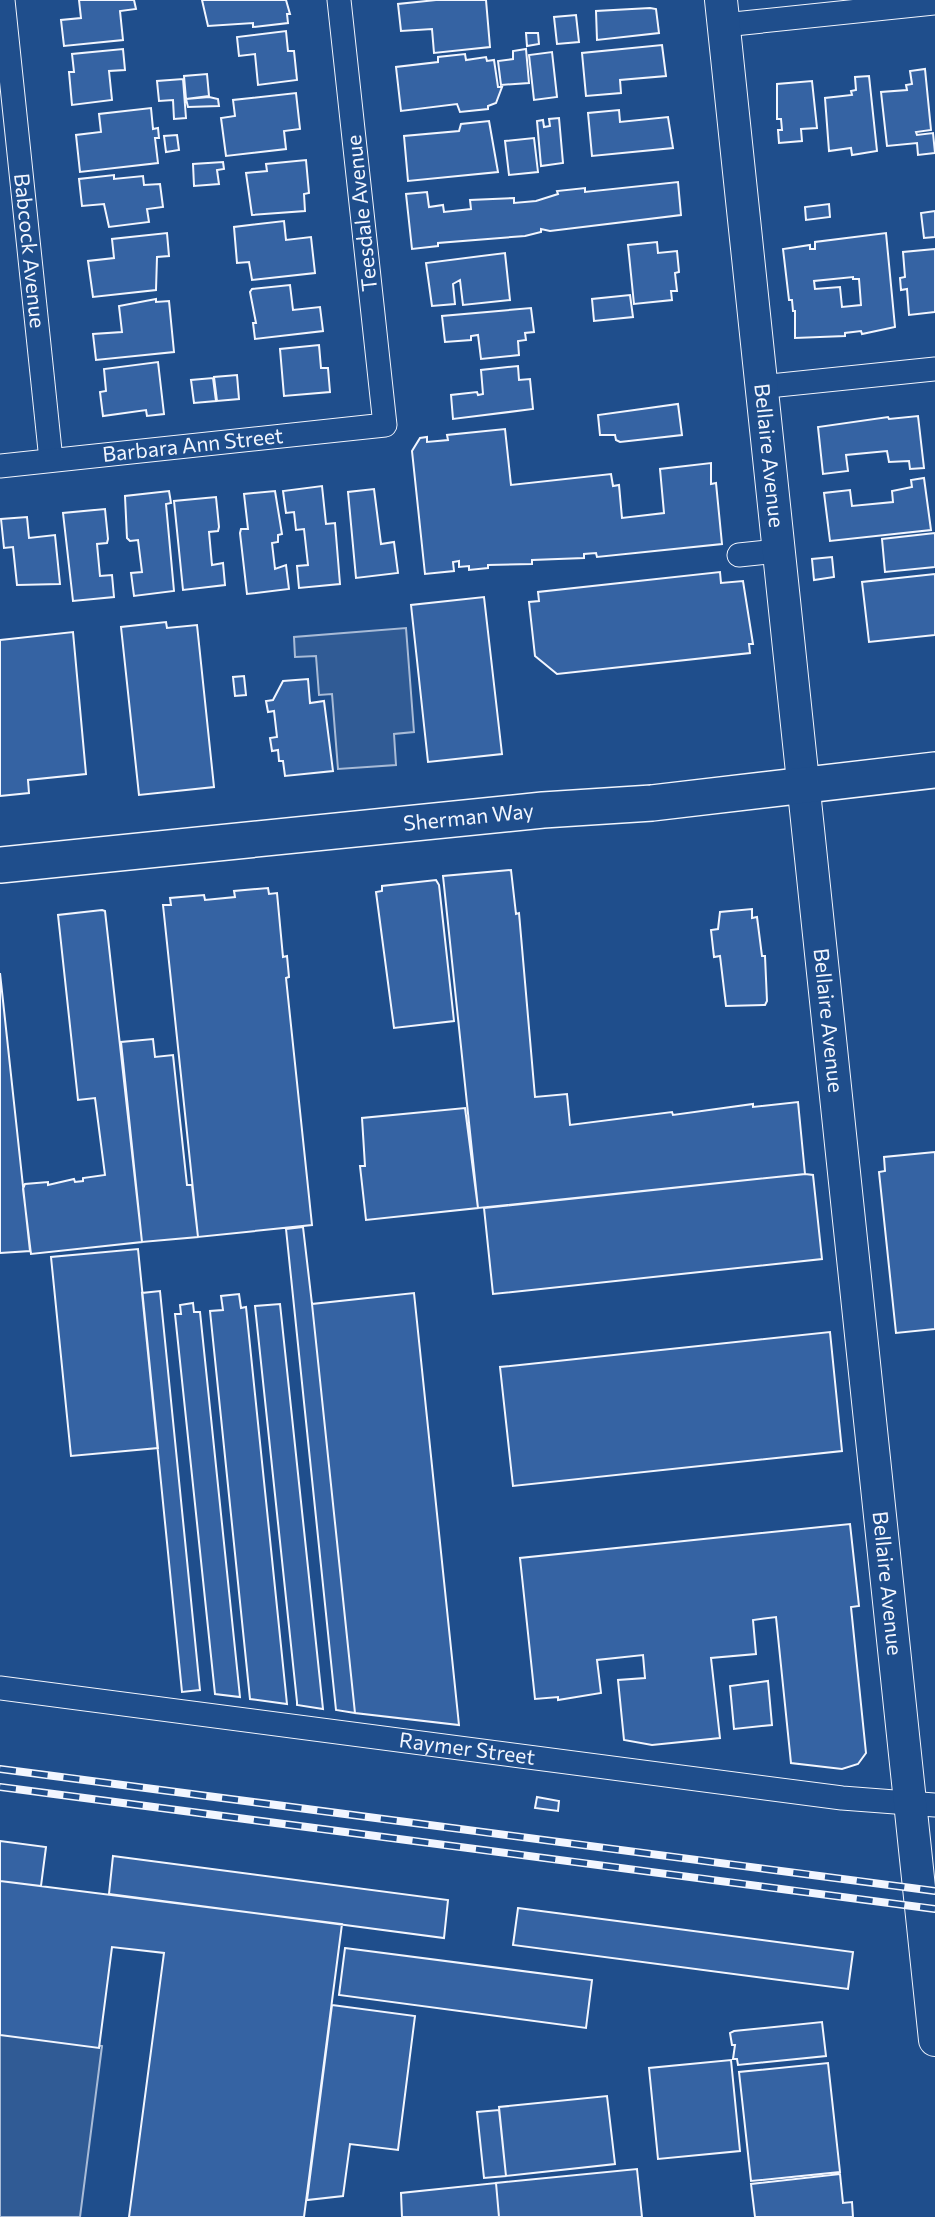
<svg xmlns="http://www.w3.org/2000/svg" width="935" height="2217" font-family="Commissioner,sans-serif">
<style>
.parking{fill:#305b95;stroke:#a8bbd7;stroke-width:2}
.building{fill:#3563a3;stroke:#f2f6ff;stroke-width:2;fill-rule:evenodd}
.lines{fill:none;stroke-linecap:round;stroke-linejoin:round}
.street-casing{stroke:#f2f6ff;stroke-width:25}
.secondary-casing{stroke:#f2f6ff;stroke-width:34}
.primary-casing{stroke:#f2f6ff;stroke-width:38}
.street{stroke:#1f4e8c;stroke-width:23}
.secondary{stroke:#1f4e8c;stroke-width:32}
.primary{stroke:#1f4e8c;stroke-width:35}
.rail-casing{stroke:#f2f6ff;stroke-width:8}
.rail{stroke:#1f4e8c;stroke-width:5;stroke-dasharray:16;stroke-linecap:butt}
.labels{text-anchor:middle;stroke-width:5;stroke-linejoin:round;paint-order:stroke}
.street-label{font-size:21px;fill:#f2f6ff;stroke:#1f4e8c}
</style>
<rect width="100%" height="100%" fill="#1f4e8c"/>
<path class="parking" d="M 406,628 L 414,732 L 394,734 L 396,765 L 338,769 L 332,694 L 319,695 L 316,656 L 295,657 L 294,637 Z
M 0,2031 L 102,2046 L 80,2217 L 0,2217 Z"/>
<path class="building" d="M 79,0 L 134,0 L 136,9 L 120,11 L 123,40 L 64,46 L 61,20 L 81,18 Z
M 202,0 L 286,0 L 290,14 L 287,14 L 288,23 L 253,27 L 253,23 L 208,26 Z
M 436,0 L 486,0 L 490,47 L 434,53 L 432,29 L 401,31 L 398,4 Z
M 650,8 L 656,9 L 659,33 L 597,40 L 596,11 Z
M 576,15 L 579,42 L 557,44 L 554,17 Z
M 286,31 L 288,51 L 294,51 L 297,80 L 258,85 L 255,54 L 239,56 L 237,37 Z
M 526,33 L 538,33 L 539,44 L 527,46 Z
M 662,45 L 666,76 L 620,80 L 621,93 L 586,96 L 582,53 Z
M 123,49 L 125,70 L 109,71 L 112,100 L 72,105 L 69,72 L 74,72 L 72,54 Z
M 526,49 L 529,83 L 501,85 L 498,61 L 513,59 L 513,51 Z
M 552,52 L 557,97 L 534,100 L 529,55 Z
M 465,54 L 466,60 L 486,57 L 487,61 L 494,60 L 498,87 L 502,87 L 496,103 L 488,106 L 488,109 L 460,112 L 457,104 L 401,111 L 396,67 L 438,62 L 438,57 Z
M 925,69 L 931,130 L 916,132 L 917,135 L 933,133 L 935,153 L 918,155 L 917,143 L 887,146 L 881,92 L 907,90 L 906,85 L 912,84 L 910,71 Z
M 207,74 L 209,96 L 186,99 L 184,76 Z
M 869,76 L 877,151 L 852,155 L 851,148 L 829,151 L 825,98 L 852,95 L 851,91 L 856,90 L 855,77 Z
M 183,79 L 186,118 L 174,119 L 173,100 L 159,101 L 157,81 Z
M 812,81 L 817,128 L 801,129 L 802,141 L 779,143 L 778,130 L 782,130 L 781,119 L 777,119 L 777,84 Z
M 296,93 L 300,129 L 284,131 L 286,149 L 226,156 L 221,118 L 235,116 L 233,100 Z
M 209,97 L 218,99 L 219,106 L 188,107 L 186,99 Z
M 151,108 L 153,129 L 158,128 L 159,138 L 155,138 L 158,163 L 80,172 L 76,135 L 101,132 L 99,114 Z
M 619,110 L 620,122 L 668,117 L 673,148 L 592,156 L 588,113 Z
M 559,118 L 563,163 L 541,166 L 537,121 L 543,120 L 544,127 L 550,126 L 549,119 Z
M 489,121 L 498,172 L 408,181 L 404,136 L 459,131 L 461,124 Z
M 177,135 L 179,150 L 166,152 L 164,136 Z
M 534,138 L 538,172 L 509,175 L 505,141 Z
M 306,160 L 309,193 L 304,194 L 305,211 L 252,215 L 246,173 L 267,171 L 266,164 Z
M 223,162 L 224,169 L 217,170 L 219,184 L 194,186 L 193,164 Z
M 114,175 L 114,179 L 143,176 L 144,185 L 160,184 L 163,207 L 147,209 L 149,222 L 109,227 L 104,204 L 82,206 L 79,179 Z
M 678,182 L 681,215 L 550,231 L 541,229 L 541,232 L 525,236 L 438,243 L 438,246 L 412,249 L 406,194 L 427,192 L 429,207 L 443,205 L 444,212 L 471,209 L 470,200 L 514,198 L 514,203 L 536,201 L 558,194 L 557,191 L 585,188 L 585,192 Z
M 829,204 L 830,217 L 806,220 L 805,207 Z
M 935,211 L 935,237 L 924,238 L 921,213 Z
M 284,221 L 286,240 L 311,237 L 315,273 L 252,280 L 249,262 L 237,263 L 234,227 Z
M 167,233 L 169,256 L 157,257 L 156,290 L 93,297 L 88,261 L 114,258 L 112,239 Z
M 886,233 L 895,327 L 862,334 L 861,331 L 845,333 L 845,336 L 795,338 L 795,311 L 793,311 L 792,300 L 789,300 L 783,249 L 810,245 L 810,249 L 815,249 L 815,242 ZM 853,277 L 853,279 L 859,279 L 861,305 L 842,307 L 840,287 L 815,289 L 814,281 Z
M 657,242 L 658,253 L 677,251 L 679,272 L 675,273 L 677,291 L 671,291 L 672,300 L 634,304 L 628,245 Z
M 935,249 L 935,312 L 909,315 L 907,289 L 901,290 L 900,278 L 905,277 L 903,252 Z
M 505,253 L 510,300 L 463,305 L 460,280 L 453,284 L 455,304 L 432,306 L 426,263 Z
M 290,285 L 293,310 L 320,307 L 323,331 L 255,339 L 253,323 L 256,323 L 250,292 L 252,289 Z
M 630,295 L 633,317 L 594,321 L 592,299 Z
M 156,299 L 156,302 L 169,301 L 174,352 L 96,360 L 93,334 L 122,332 L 119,306 Z
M 531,308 L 534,332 L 525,333 L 526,340 L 518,341 L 519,355 L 481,359 L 478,335 L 471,336 L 471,340 L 445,342 L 442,316 Z
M 319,345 L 321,368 L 328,368 L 330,392 L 284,396 L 280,349 Z
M 158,362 L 164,414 L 147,416 L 146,410 L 103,416 L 100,392 L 106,391 L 104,369 Z
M 518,366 L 519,380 L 530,379 L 533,409 L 453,419 L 451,395 L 477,392 L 478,395 L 483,394 L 481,370 Z
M 237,375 L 239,399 L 217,401 L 214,377 Z
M 213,378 L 216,401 L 194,403 L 191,380 Z
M 678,404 L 682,435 L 620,442 L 616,440 L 615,435 L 600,435 L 598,415 Z
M 918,416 L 924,468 L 910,469 L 909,461 L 889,462 L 887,451 L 846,455 L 848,471 L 823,474 L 818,427 L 888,417 L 889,419 Z
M 505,429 L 511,485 L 611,474 L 613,486 L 619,485 L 622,518 L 664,513 L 660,469 L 711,463 L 711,484 L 716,483 L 722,544 L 597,557 L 596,553 L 584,554 L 584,558 L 532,560 L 532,564 L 488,565 L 488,568 L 469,570 L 469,566 L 459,567 L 459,561 L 453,562 L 454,571 L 425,574 L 412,451 L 420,438 L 427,437 L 427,442 L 448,440 L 447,435 Z
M 924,478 L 931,530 L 830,541 L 824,493 L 850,490 L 852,506 L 893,502 L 892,491 L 912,487 L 911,480 Z
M 322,486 L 326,524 L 335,523 L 340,584 L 299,588 L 297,566 L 308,565 L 304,529 L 296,530 L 294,512 L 286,513 L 283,491 Z
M 374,489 L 381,544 L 394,542 L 398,573 L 356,578 L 348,492 Z
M 169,491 L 171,503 L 166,504 L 174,591 L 134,596 L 131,573 L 142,572 L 138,540 L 130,541 L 127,538 L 125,496 Z
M 275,491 L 282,534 L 278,535 L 278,542 L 272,543 L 275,569 L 286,565 L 289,589 L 247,594 L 240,533 L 241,529 L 248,529 L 244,494 Z
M 216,497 L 219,527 L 218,531 L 209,532 L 212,565 L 223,563 L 225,585 L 183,590 L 174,501 Z
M 105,509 L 108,539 L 107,543 L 97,544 L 100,576 L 112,575 L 114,597 L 73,601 L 63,513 Z
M 27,517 L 29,538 L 55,535 L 60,584 L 17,585 L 13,547 L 4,548 L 1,519 Z
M 935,533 L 935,567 L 885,572 L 882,539 Z
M 832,557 L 834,577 L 814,580 L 812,559 Z
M 720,572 L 721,583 L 743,581 L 753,644 L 749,644 L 750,653 L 557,674 L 535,656 L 529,602 L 539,601 L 538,592 Z
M 935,574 L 935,635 L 869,642 L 862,582 Z
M 484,597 L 502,754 L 428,762 L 411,605 Z
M 166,622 L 167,628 L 197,625 L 214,787 L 139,795 L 121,627 Z
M 73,632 L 86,774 L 28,780 L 29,793 L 0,796 L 0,640 Z
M 244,676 L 246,695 L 235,696 L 233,677 Z
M 308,679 L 310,703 L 324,701 L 333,771 L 285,776 L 283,761 L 279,761 L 278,750 L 272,751 L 270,738 L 277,737 L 274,711 L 268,712 L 266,701 L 273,700 L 283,681 Z
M 511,870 L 516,914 L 519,913 L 535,1097 L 567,1094 L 570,1125 L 672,1112 L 673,1115 L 753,1104 L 753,1107 L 798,1102 L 805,1174 L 478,1208 L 443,876 Z
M 436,880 L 439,885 L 454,1021 L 394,1028 L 376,892 L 382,891 L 382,886 Z
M 268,888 L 269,894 L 277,893 L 283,957 L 287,956 L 289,977 L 286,978 L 312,1225 L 198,1237 L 163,905 L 171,905 L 170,898 L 204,895 L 205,900 L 235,897 L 234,891 Z
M 752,909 L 752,918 L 757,917 L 762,956 L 765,956 L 767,1001 L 765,1005 L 726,1006 L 720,956 L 714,957 L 711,930 L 718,929 L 720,912 Z
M 102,910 L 105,911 L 142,1242 L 31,1254 L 23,1189 L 25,1184 L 48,1182 L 48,1185 L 74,1179 L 75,1182 L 83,1181 L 83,1178 L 105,1175 L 95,1098 L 78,1100 L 58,915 Z
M 0,973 L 30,1251 L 0,1253 Z
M 153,1039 L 155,1057 L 173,1055 L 187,1185 L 192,1185 L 198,1237 L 142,1242 L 121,1042 Z
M 465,1108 L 478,1208 L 366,1220 L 360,1166 L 365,1166 L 362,1118 Z
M 935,1152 L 935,1329 L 896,1333 L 879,1172 L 885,1171 L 884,1157 Z
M 805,1174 L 813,1175 L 822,1259 L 493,1294 L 484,1208 Z
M 303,1227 L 312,1304 L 355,1713 L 336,1710 L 286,1229 Z
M 138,1249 L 158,1448 L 71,1456 L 51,1257 Z
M 160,1291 L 200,1690 L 182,1692 L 142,1293 Z
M 414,1293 L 459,1725 L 355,1713 L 312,1304 Z
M 239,1294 L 241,1308 L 246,1307 L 287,1704 L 250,1699 L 210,1311 L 223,1310 L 221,1296 Z
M 193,1303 L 194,1312 L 200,1312 L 240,1697 L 215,1694 L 175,1314 L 181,1314 L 180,1305 Z
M 280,1304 L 323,1709 L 297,1705 L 297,1702 L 255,1306 Z
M 830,1332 L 842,1451 L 513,1486 L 500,1367 Z
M 850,1524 L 859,1606 L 851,1607 L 866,1753 L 858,1764 L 842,1769 L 791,1763 L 776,1617 L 753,1620 L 756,1654 L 711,1658 L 720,1738 L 652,1745 L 624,1740 L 618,1680 L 645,1678 L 643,1655 L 597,1660 L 601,1693 L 558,1700 L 558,1697 L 535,1699 L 520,1558 Z
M 768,1681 L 772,1725 L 734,1729 L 730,1686 Z
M 537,1797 L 559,1801 L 558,1811 L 535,1808 Z
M 0,1841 L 46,1847 L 41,1886 L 0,1881 Z
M 113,1856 L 448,1900 L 444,1938 L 109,1894 Z
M 0,1881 L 342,1924 L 304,2217 L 129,2217 L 164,1953 L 112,1947 L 99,2048 L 0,2035 Z
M 518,1908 L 853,1952 L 848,1989 L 513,1945 Z
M 345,1948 L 592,1980 L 586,2028 L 339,1995 Z
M 332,2005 L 415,2016 L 398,2150 L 350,2144 L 343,2196 L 307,2200 Z
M 822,2022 L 826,2056 L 738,2065 L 737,2059 L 733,2059 L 735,2045 L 732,2045 L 730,2033 L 734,2031 Z
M 731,2060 L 740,2151 L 658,2159 L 649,2068 Z
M 828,2063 L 840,2172 L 751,2181 L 739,2072 Z
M 607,2096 L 615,2164 L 506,2176 L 499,2107 Z
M 499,2110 L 506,2176 L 484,2178 L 477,2112 Z
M 637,2169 L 642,2217 L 499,2217 L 496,2183 Z
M 840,2174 L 843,2203 L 852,2202 L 853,2217 L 755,2217 L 751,2184 Z
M 496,2183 L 499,2217 L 402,2217 L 401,2193 Z"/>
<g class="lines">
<g class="street-casing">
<g id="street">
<path id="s1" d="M 3,0 L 51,460"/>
<path d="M 724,25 L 935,3"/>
<path d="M 759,387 L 935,369"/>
<path id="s2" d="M 0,466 L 385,425 L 339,0"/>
<path d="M 739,555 L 777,551"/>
<path id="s3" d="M 0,1688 L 842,1798 L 935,1805"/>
</g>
</g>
<g class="secondary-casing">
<g id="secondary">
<path id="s4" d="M 721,0 L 935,2040"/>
</g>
</g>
<g class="primary-casing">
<g id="primary">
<path id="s5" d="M 0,865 L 543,810 L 652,803 L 935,770"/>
</g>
</g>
<use href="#street" class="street"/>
<use href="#secondary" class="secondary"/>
<use href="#primary" class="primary"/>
<g class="rail-casing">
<path id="rail" d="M 0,1769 L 935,1891
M 0,1787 L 935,1909"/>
</g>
<use href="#rail" class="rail"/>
</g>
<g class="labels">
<g class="street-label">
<text transform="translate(362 213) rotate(-96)" y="7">Teesdale Avenue</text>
<text dy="7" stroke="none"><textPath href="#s1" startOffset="252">Babcock Avenue</textPath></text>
<text dy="7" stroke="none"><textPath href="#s2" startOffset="194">Barbara Ann Street</textPath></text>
<text dy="7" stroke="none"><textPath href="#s4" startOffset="458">Bellaire Avenue</textPath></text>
<text dy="7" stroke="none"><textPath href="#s5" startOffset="471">Sherman Way</textPath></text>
<text dy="7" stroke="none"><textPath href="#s4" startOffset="1026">Bellaire Avenue</textPath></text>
<text dy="7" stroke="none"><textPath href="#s4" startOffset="1592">Bellaire Avenue</textPath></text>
<text dy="7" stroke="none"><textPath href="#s3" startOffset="471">Raymer Street</textPath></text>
</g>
</g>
</svg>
